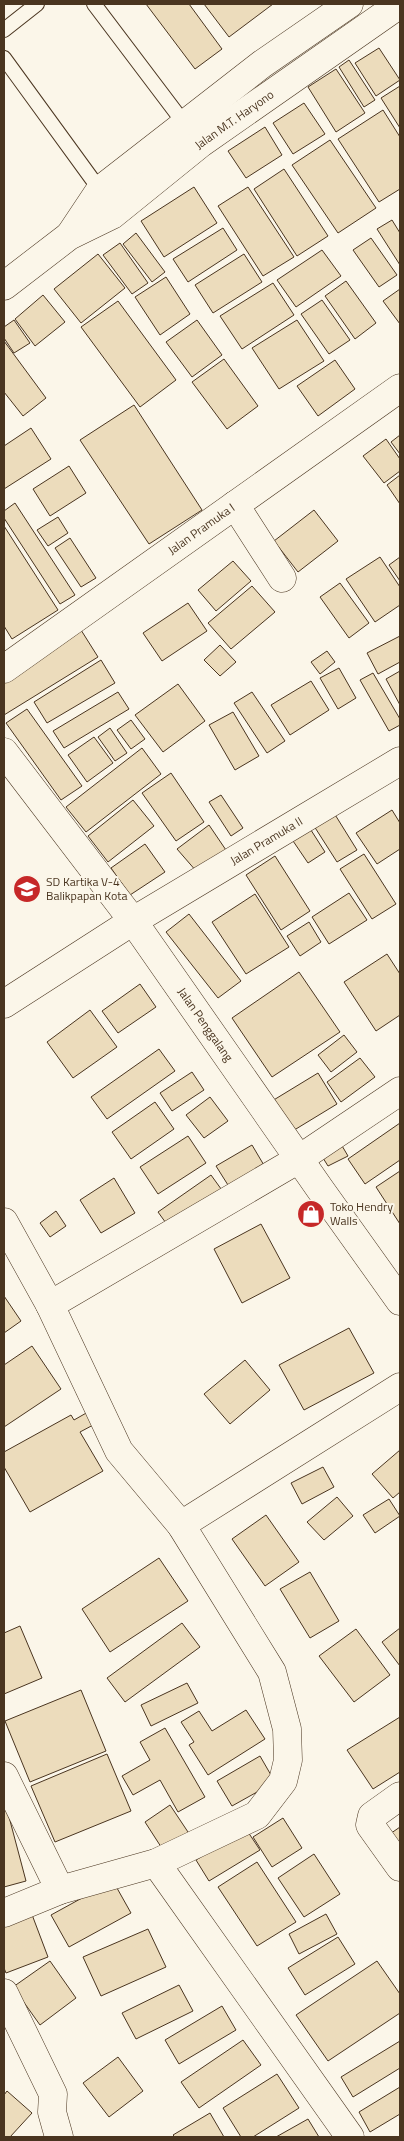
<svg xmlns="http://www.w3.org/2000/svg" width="404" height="2141" font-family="'Titillium Web',sans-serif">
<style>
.building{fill:#ecdcbc;stroke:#4a3520}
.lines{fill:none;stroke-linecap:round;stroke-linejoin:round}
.service-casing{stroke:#4a3520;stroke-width:16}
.minor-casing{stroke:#4a3520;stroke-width:29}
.primary-casing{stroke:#4a3520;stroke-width:29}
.service{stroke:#fbf6e9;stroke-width:14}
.minor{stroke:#fbf6e9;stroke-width:28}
.primary{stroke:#fbf6e9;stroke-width:28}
.labels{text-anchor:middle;stroke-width:4;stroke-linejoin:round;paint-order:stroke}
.street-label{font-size:12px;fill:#4a3520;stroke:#fbf6e9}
.poi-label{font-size:12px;fill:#4a3520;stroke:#fbf6e9;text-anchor:start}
</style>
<rect width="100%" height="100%" fill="#fbf6e9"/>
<path class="building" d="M 146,4 L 189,4 L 222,49 L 195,69 Z
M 204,4 L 273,4 L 229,37 Z
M 379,48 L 400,80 L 376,96 L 355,63 Z
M 349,60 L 375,100 L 364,107 L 339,67 Z
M 336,69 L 365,113 L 336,132 L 308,87 Z
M 400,86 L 400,128 L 381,98 Z
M 304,103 L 325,134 L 293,154 L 273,123 Z
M 383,110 L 400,137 L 400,189 L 379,202 L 338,139 Z
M 265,127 L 282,155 L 246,178 L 228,151 Z
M 330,140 L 376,208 L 338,233 L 292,165 Z
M 284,169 L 328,236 L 297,256 L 254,189 Z
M 194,187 L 217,223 L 164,257 L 141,221 Z
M 248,187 L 294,257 L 263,276 L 218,206 Z
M 392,220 L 400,233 L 400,265 L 377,229 Z
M 223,228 L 237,250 L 188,282 L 173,259 Z
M 136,233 L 165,272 L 152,282 L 123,244 Z
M 371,238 L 397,275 L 379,287 L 353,250 Z
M 120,243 L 148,283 L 132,294 L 103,255 Z
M 322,250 L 341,276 L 296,307 L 277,280 Z
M 98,254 L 125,288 L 81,323 L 54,289 Z
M 244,254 L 262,282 L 213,313 L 195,285 Z
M 166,277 L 190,314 L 160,335 L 135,297 Z
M 346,281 L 376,323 L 355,339 L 325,296 Z
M 273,283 L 294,315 L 242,349 L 220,316 Z
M 400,289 L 400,324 L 383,301 Z
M 43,295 L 65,322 L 35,346 L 15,319 Z
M 322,300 L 350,340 L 329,354 L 301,314 Z
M 118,301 L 176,380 L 140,407 L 81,327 Z
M 14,320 L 30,343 L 14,353 L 4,338 L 4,327 Z
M 197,320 L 222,355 L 192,377 L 166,342 Z
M 297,320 L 324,361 L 279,389 L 252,348 Z
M 4,341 L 46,398 L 23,416 L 4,392 Z
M 224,359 L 258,406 L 227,429 L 192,382 Z
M 335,360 L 355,389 L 318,416 L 297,386 Z
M 134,405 L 202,510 L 149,544 L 80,440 Z
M 31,428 L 51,459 L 4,489 L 4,446 Z
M 400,435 L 400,454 L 391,442 Z
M 386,439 L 400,459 L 400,471 L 384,483 L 363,456 Z
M 69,466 L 86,493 L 50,516 L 33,489 Z
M 400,475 L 400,504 L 387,485 Z
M 15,503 L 75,595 L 60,604 L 4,518 L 4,511 Z
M 314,510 L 338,541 L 298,572 L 274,541 Z
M 58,517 L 68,533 L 48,546 L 37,530 Z
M 4,526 L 58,610 L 12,639 L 4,626 Z
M 70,538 L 96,578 L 81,587 L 55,548 Z
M 380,557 L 400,587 L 400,605 L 375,622 L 346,579 Z
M 400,557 L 400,581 L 389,565 Z
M 233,561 L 251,581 L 216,611 L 198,590 Z
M 340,583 L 369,623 L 349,638 L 320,597 Z
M 252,586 L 275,612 L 231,649 L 208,623 Z
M 188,603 L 207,631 L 162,661 L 143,633 Z
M 81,630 L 98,657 L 4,715 L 4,678 Z
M 400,636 L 400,662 L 378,674 L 367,653 Z
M 220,645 L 236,662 L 220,676 L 204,660 Z
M 327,651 L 335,662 L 320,674 L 311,662 Z
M 101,660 L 115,683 L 47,723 L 34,702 Z
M 339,668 L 356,698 L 338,709 L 320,678 Z
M 400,671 L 400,705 L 386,679 Z
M 373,673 L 400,719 L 400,725 L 389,731 L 360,680 Z
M 311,681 L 329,710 L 290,735 L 271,705 Z
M 178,684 L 205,721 L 163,752 L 135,715 Z
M 118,692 L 129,709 L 64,748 L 53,731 Z
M 252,692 L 285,741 L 267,753 L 234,703 Z
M 27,709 L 82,786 L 61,800 L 6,723 Z
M 233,712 L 259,756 L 235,770 L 209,725 Z
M 131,720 L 145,739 L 131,749 L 117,730 Z
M 110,728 L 127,753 L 115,761 L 98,737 Z
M 94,737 L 113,763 L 87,782 L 68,755 Z
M 142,748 L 161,774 L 86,832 L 66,807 Z
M 171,773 L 204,822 L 176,841 L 142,793 Z
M 221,795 L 243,828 L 231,836 L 209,802 Z
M 133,800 L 154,826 L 108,862 L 88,836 Z
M 392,810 L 400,823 L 400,849 L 377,864 L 356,833 Z
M 334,813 L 357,850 L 337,862 L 314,826 Z
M 209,825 L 228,853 L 197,872 L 177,849 Z
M 309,827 L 325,852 L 308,863 L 291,838 Z
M 145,844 L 165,872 L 130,895 L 111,868 Z
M 364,854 L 396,904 L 372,919 L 340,869 Z
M 275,856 L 310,911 L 281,930 L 246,875 Z
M 349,893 L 367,920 L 329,944 L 312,917 Z
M 255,894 L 289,947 L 246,974 L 212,922 Z
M 189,914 L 241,981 L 218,998 L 166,932 Z
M 309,922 L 321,942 L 300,956 L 287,936 Z
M 387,954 L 400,974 L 400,1015 L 376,1031 L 344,982 Z
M 299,972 L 340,1032 L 272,1077 L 232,1018 Z
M 140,984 L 156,1007 L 118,1033 L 102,1011 Z
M 90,1010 L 117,1047 L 73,1078 L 47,1042 Z
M 344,1035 L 357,1052 L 331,1072 L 318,1055 Z
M 159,1049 L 175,1071 L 107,1119 L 91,1097 Z
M 360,1058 L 375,1077 L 341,1102 L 327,1082 Z
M 192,1072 L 204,1090 L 172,1111 L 160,1093 Z
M 318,1073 L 337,1104 L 291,1132 L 272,1101 Z
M 210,1097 L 228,1121 L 204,1138 L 186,1115 Z
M 155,1102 L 174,1129 L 131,1159 L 112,1132 Z
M 400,1123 L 400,1160 L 365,1184 L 348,1159 Z
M 188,1136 L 206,1163 L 158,1194 L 140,1167 Z
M 338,1139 L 348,1156 L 328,1166 L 318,1150 Z
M 252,1145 L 268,1172 L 233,1193 L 216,1166 Z
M 400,1171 L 400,1224 L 376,1187 Z
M 211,1175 L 224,1193 L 171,1230 L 158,1212 Z
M 114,1178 L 135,1213 L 101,1233 L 80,1200 Z
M 56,1211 L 66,1226 L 50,1237 L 40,1223 Z
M 261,1224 L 290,1278 L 242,1303 L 214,1249 Z
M 4,1296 L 21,1321 L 4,1333 Z
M 349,1328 L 374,1373 L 304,1410 L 279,1365 Z
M 32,1346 L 61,1389 L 4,1427 L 4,1365 Z
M 245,1360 L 270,1390 L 230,1424 L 204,1394 Z
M 88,1412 L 95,1424 L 80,1432 L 103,1471 L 30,1512 L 4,1467 L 4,1452 L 71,1415 L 74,1420 Z
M 400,1450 L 400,1492 L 393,1498 L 372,1474 Z
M 323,1467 L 334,1487 L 302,1504 L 291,1483 Z
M 337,1497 L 353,1516 L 324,1540 L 307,1522 Z
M 389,1499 L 400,1516 L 375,1533 L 363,1515 Z
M 266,1515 L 299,1562 L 265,1586 L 232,1539 Z
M 159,1558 L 188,1601 L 110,1652 L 82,1609 Z
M 310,1572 L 339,1621 L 310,1638 L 280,1589 Z
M 182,1623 L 200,1647 L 125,1702 L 107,1678 Z
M 20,1626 L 42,1678 L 4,1694 L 4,1633 Z
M 400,1628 L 400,1666 L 382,1642 Z
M 356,1629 L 390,1675 L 354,1702 L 319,1656 Z
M 187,1683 L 198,1703 L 151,1726 L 141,1705 Z
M 81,1690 L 106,1751 L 30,1782 L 5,1721 Z
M 246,1710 L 265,1739 L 208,1775 L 189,1745 L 194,1742 L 181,1722 L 199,1711 L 212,1731 Z
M 400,1717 L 400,1772 L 373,1789 L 347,1750 Z
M 165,1728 L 205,1797 L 178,1812 L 160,1780 L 133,1795 L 122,1776 L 150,1760 L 140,1742 Z
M 107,1754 L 131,1811 L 55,1842 L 31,1786 Z
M 260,1756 L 275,1782 L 232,1806 L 217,1781 Z
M 4,1798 L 26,1881 L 4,1887 Z
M 170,1805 L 190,1835 L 165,1853 L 145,1822 Z
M 283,1818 L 302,1848 L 272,1867 L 253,1837 Z
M 400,1827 L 400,1853 L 387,1836 Z
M 246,1829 L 260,1850 L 209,1881 L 196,1860 Z
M 314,1854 L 340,1894 L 304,1917 L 278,1878 Z
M 257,1862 L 296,1922 L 257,1946 L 218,1887 Z
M 113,1881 L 131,1913 L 69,1947 L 51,1915 Z
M 31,1912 L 48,1957 L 6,1973 L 4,1968 L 4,1922 Z
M 326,1914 L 337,1934 L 299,1954 L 289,1934 Z
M 148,1929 L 166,1967 L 101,1996 L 83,1957 Z
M 338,1937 L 355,1964 L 305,1995 L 288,1968 Z
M 50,1961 L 76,1998 L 40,2025 L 13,1987 Z
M 377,1961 L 400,1994 L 400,2013 L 328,2061 L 296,2015 Z
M 179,1985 L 193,2011 L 136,2039 L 122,2013 Z
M 222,2006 L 236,2030 L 179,2064 L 165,2040 Z
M 243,2040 L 261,2065 L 199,2108 L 181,2082 Z
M 400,2041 L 400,2068 L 353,2097 L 341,2077 Z
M 118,2057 L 143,2091 L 109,2117 L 83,2083 Z
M 277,2074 L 299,2108 L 253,2137 L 241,2137 L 223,2108 Z
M 400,2087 L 400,2114 L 370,2132 L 359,2112 Z
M 7,2091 L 32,2113 L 10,2137 L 4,2137 L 4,2095 Z
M 210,2113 L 224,2137 L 175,2137 L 173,2135 Z
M 308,2119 L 319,2137 L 276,2137 Z"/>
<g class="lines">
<g class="service-casing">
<path id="service" d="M 94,4 L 187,127
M 4,30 L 37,4
M 4,58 L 100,190"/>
</g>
<g class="minor-casing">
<g id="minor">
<path d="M 235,505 L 282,578"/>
<path id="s1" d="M 4,669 L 400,388"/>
<path id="s2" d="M 4,752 L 133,921 L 320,1189 L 400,1301"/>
<path id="s3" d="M 4,1004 L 133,921 L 400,761"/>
<path d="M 4,1222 L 50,1305 L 119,1451 L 181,1525 L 272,1672 L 287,1729 L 288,1760 L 283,1781 L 257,1815 L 156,1863 L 60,1890 L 4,1913"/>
<path d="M 50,1305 L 299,1159 L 400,1091"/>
<path d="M 181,1525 L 400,1387"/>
<path d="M 4,1776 L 60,1890"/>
<path d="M 400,1796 L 372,1816 L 370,1825 L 400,1867"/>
<path d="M 156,1863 L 350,2137"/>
<path d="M 4,1993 L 53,2094 L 52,2112 L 59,2137"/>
</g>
</g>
<g class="primary-casing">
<g id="primary">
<path d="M 70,235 L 100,190 L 262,64 L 349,4"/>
<path id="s4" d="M 4,286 L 69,236 L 112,215 L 201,143 L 400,4"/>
</g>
</g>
<use href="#service" class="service"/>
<use href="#minor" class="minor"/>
<use href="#primary" class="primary"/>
</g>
<defs>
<g id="school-disc" transform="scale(1.4375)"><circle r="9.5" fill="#c62828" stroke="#fbf6e9"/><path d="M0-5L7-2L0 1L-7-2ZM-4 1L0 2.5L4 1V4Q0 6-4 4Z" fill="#fff"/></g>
<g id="shop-disc" transform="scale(1.4375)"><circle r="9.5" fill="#c62828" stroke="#fbf6e9"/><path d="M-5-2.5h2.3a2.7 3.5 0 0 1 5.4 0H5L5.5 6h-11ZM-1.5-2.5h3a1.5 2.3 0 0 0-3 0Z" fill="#fff"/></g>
</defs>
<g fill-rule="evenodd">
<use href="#school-disc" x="27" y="889"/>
<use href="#shop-disc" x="311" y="1214"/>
</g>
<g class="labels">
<g class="street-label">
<text dy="4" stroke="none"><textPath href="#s4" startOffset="285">Jalan M.T. Haryono</textPath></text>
<text dy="4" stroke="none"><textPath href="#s1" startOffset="242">Jalan Pramuka I</textPath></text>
<text dy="4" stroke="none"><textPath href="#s3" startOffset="309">Jalan Pramuka II</textPath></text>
<text dy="4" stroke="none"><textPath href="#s2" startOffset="339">Jalan Penggalang</textPath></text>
</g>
<g class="poi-label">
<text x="46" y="886">SD Kartika V-4<tspan x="46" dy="14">Balikpapan Kota</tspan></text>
<text x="330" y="1211">Toko Hendry<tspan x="330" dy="14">Walls</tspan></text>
</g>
</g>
<rect width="404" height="2141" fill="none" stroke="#4a3520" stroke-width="10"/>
</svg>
